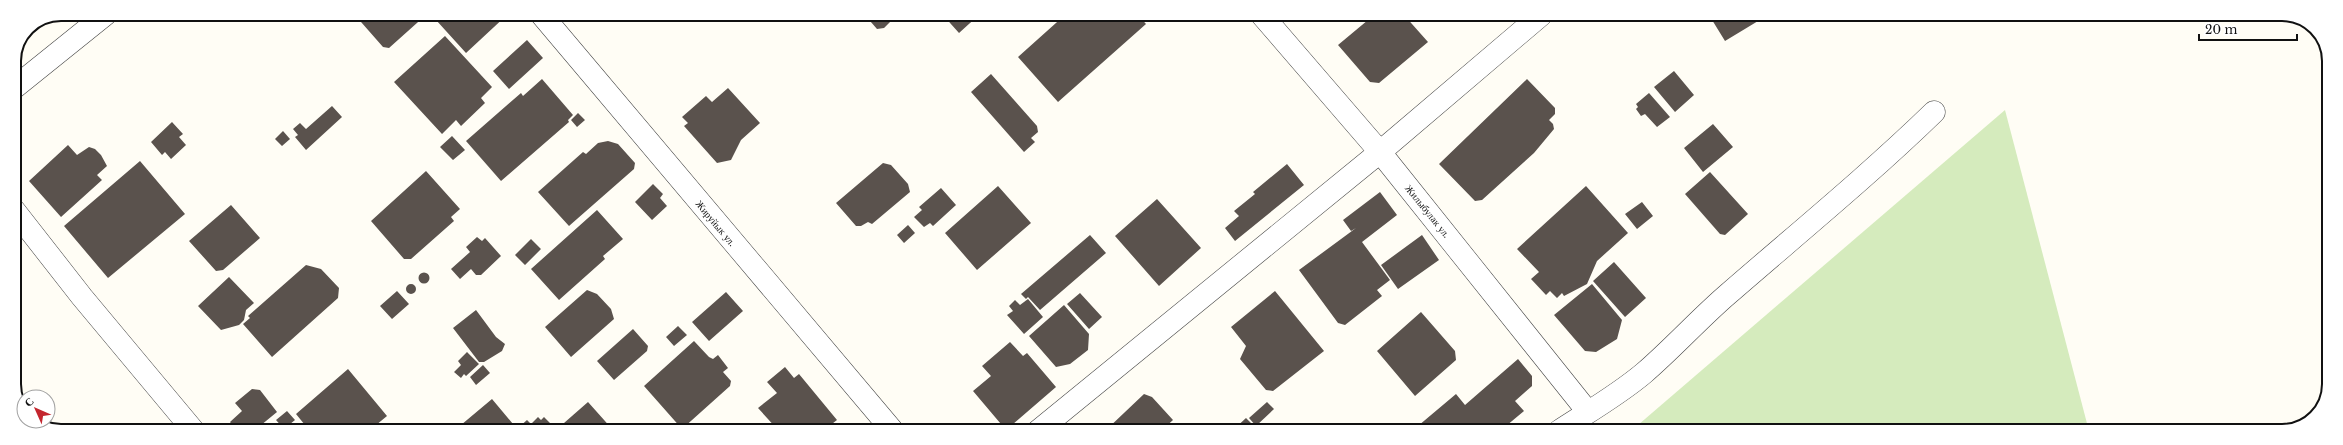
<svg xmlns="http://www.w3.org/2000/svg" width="2343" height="445" font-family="'Libre Baskerville',serif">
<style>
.green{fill:#d5ebbd}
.building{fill:#5a524d}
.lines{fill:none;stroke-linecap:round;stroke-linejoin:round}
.minor-casing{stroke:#444;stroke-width:23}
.minor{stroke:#fff;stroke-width:22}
.labels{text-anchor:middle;stroke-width:4;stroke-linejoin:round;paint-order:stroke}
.street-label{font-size:10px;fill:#111;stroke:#fff}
.rim{fill:none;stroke:#111;stroke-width:2}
</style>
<rect width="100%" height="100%" fill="#fffdf5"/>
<path class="green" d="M 2005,110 L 2089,431 L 1631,431 Z"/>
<path class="building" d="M 354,14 L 427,14 L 389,48 L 383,47 Z
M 442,14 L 508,14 L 466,53 L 436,20 Z
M 864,14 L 898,14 L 884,28 L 877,29 Z
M 942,14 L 980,14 L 959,33 Z
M 1066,14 L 1137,14 L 1146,24 L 1058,102 L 1018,57 Z
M 1374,15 L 1404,15 L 1428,42 L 1379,83 L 1370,82 L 1338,45 Z
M 1709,15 L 1768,15 L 1725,41 Z
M 445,36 L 492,87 L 481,98 L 485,103 L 461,126 L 456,120 L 442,134 L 394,82 Z
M 527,40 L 543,58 L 509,89 L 493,71 Z
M 1674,71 L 1694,95 L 1675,112 L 1654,87 Z
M 991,74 L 1037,126 L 1038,132 L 1031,138 L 1035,142 L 1024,152 L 971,92 Z
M 542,79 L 573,115 L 568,120 L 569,122 L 501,181 L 466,141 L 521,93 L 523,96 Z
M 1527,79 L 1555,108 L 1555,114 L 1549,120 L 1553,124 L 1554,129 L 1534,153 L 1482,200 L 1475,201 L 1439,164 Z
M 728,88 L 760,123 L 741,140 L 731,160 L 717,163 L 684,126 L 688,123 L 682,117 L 706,96 L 712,102 Z
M 1649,93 L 1670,117 L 1657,127 L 1645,114 L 1641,116 L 1636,109 L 1638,107 L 1636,104 Z
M 332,106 L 342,117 L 306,150 L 295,137 L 298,135 L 293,129 L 300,123 L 306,129 Z
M 578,113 L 585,120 L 577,127 L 571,120 Z
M 172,122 L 183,134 L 179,137 L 186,145 L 171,159 L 165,152 L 162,155 L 151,142 Z
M 1713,124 L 1733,147 L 1703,172 L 1684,148 Z
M 283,131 L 290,139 L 282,146 L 275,139 Z
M 452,136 L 465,150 L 453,160 L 440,147 Z
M 608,141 L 618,144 L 635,163 L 634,169 L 569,226 L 538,192 L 583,152 L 586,154 L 598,143 Z
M 68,145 L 77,155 L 89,147 L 95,149 L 101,155 L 107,166 L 97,175 L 102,180 L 61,217 L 29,181 Z
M 140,161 L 185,214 L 108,278 L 64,226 Z
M 883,163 L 891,165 L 908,184 L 910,192 L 872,224 L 868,222 L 861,226 L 856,226 L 836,203 Z
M 1287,164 L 1304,185 L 1235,241 L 1225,228 L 1239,216 L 1234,211 L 1255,194 L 1253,192 Z
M 426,171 L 460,209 L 451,217 L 454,221 L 411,259 L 404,259 L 371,221 Z
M 1710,172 L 1748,214 L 1725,235 L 1720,234 L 1685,194 Z
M 653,184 L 663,194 L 660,198 L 667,206 L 652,220 L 635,202 Z
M 998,186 L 1031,223 L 977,270 L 945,233 Z
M 1586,186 L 1628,233 L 1597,261 L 1587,284 L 1564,296 L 1562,293 L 1557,298 L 1550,291 L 1546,295 L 1531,279 L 1539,272 L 1517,249 Z
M 941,188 L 956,205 L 933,226 L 930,223 L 924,227 L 914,217 L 922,210 L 919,207 Z
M 1380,192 L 1397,215 L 1362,242 L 1390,280 L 1377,290 L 1382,296 L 1345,325 L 1338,323 L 1299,270 L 1356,228 L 1351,231 L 1343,220 Z
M 1157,199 L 1201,248 L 1159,286 L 1115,236 Z
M 1642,202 L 1653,216 L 1637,229 L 1625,214 Z
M 231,205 L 260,238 L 223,270 L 216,271 L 189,241 Z
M 597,210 L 623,239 L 603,256 L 605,259 L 559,300 L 531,269 Z
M 908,225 L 915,233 L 904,243 L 897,235 Z
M 1090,235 L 1106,253 L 1040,310 L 1028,297 L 1026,299 L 1021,294 Z
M 1422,235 L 1439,260 L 1398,289 L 1381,265 Z
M 477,237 L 482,241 L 485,238 L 501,256 L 481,275 L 476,275 L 471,269 L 460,279 L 451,269 L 470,252 L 466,247 Z
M 531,239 L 541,249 L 525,265 L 515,255 Z
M 1614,262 L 1646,298 L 1625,317 L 1593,281 Z
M 306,265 L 321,269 L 339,288 L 338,298 L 272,357 L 243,324 L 250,318 L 248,316 Z
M418.5 278a5.5 5.5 0 1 1 11 0a5.5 5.5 0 1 1-11 0Z
M 229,277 L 254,303 L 246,310 L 244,320 L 239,325 L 221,330 L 198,306 Z
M 1592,284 L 1622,320 L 1617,339 L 1596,352 L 1585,351 L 1554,315 Z
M406 289a5 5 0 1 1 10 0a5 5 0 1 1-10 0Z
M 587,290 L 597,294 L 611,309 L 614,319 L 571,357 L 545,327 Z
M 397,291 L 409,304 L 392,319 L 380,306 Z
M 1275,291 L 1324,351 L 1273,391 L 1266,390 L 1240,359 L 1246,346 L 1231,327 Z
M 726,292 L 743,311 L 709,341 L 692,322 Z
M 1080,293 L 1102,317 L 1089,329 L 1067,304 Z
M 1028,299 L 1043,317 L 1024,334 L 1007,315 L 1013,311 L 1009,306 L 1015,300 L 1020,305 Z
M 1064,305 L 1089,334 L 1088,350 L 1070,364 L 1056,367 L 1029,336 Z
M 476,310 L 496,337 L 505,344 L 502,351 L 484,362 L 479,362 L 453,328 Z
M 1421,312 L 1455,351 L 1456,360 L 1415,396 L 1377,351 Z
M 678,326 L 687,335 L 674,346 L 666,337 Z
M 633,329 L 648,346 L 647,351 L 614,380 L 597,361 Z
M 694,341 L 709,357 L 713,359 L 718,355 L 728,368 L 723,372 L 731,381 L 730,386 L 682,429 L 644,386 Z
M 1010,342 L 1023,356 L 1027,353 L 1056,387 L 1006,430 L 973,391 L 991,376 L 982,366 Z
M 467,352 L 479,364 L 466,376 L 464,374 L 461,378 L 454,372 L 461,365 L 458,361 Z
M 1518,359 L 1532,376 L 1532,386 L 1515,401 L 1524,411 L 1500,431 L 1412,431 L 1456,394 L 1465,405 Z
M 483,365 L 490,373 L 476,385 L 470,377 Z
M 785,367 L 794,378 L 799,374 L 837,420 L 824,430 L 778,430 L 758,408 L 777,393 L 767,382 Z
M 348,369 L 387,416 L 370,430 L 309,430 L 296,414 Z
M 252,389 L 260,390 L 277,412 L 255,430 L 236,430 L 230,422 L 242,411 L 235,403 Z
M 1144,394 L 1152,397 L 1173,420 L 1161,431 L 1105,431 Z
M 492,399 L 518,430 L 455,430 Z
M 588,402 L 613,430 L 556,430 Z
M 1267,402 L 1274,409 L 1256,426 L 1249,418 Z
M 287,411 L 295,420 L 284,429 L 276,420 Z
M 538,417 L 541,420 L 544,417 L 553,426 L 551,430 L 520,430 L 518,428 L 527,420 L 531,424 Z
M 1246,418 L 1255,427 L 1251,431 L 1232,431 Z"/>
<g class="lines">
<g class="minor-casing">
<path id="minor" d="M 541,14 L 892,430
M 1261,14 L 1380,152 L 1588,412
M 14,88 L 106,14
M 14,210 L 82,297 L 193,430
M 1038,431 L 1380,152 L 1541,15
M 1559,431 C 1588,412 1618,395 1644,373 C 1673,348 1699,319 1728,294 C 1797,234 1868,176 1934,112"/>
</g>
<use href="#minor" class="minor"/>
</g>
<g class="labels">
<g class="street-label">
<text transform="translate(1428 211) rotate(51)" y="4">Жилыбулак ул.</text>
<text transform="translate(716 223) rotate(50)" y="4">Жируйык ул.</text>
</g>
</g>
<path d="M0 0H2343V445H0ZM61 21H2282A40 40 0 0 1 2322 61V384A40 40 0 0 1 2282 424H61A40 40 0 0 1 21 384V61A40 40 0 0 1 61 21Z" fill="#fff" fill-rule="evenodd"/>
<path class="rim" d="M61 21H2282A40 40 0 0 1 2322 61V384A40 40 0 0 1 2282 424H61A40 40 0 0 1 21 384V61A40 40 0 0 1 61 21Z"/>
<g transform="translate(36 409) rotate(315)"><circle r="19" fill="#ffffff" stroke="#a0a0a0"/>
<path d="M0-3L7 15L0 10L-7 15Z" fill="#c4262e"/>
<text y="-6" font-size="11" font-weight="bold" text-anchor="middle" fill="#111111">С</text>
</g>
<path d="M2199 34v6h98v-6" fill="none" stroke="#111111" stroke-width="2"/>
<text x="2205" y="34" font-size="12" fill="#111111" stroke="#ffffff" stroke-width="3" paint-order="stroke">20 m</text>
</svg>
